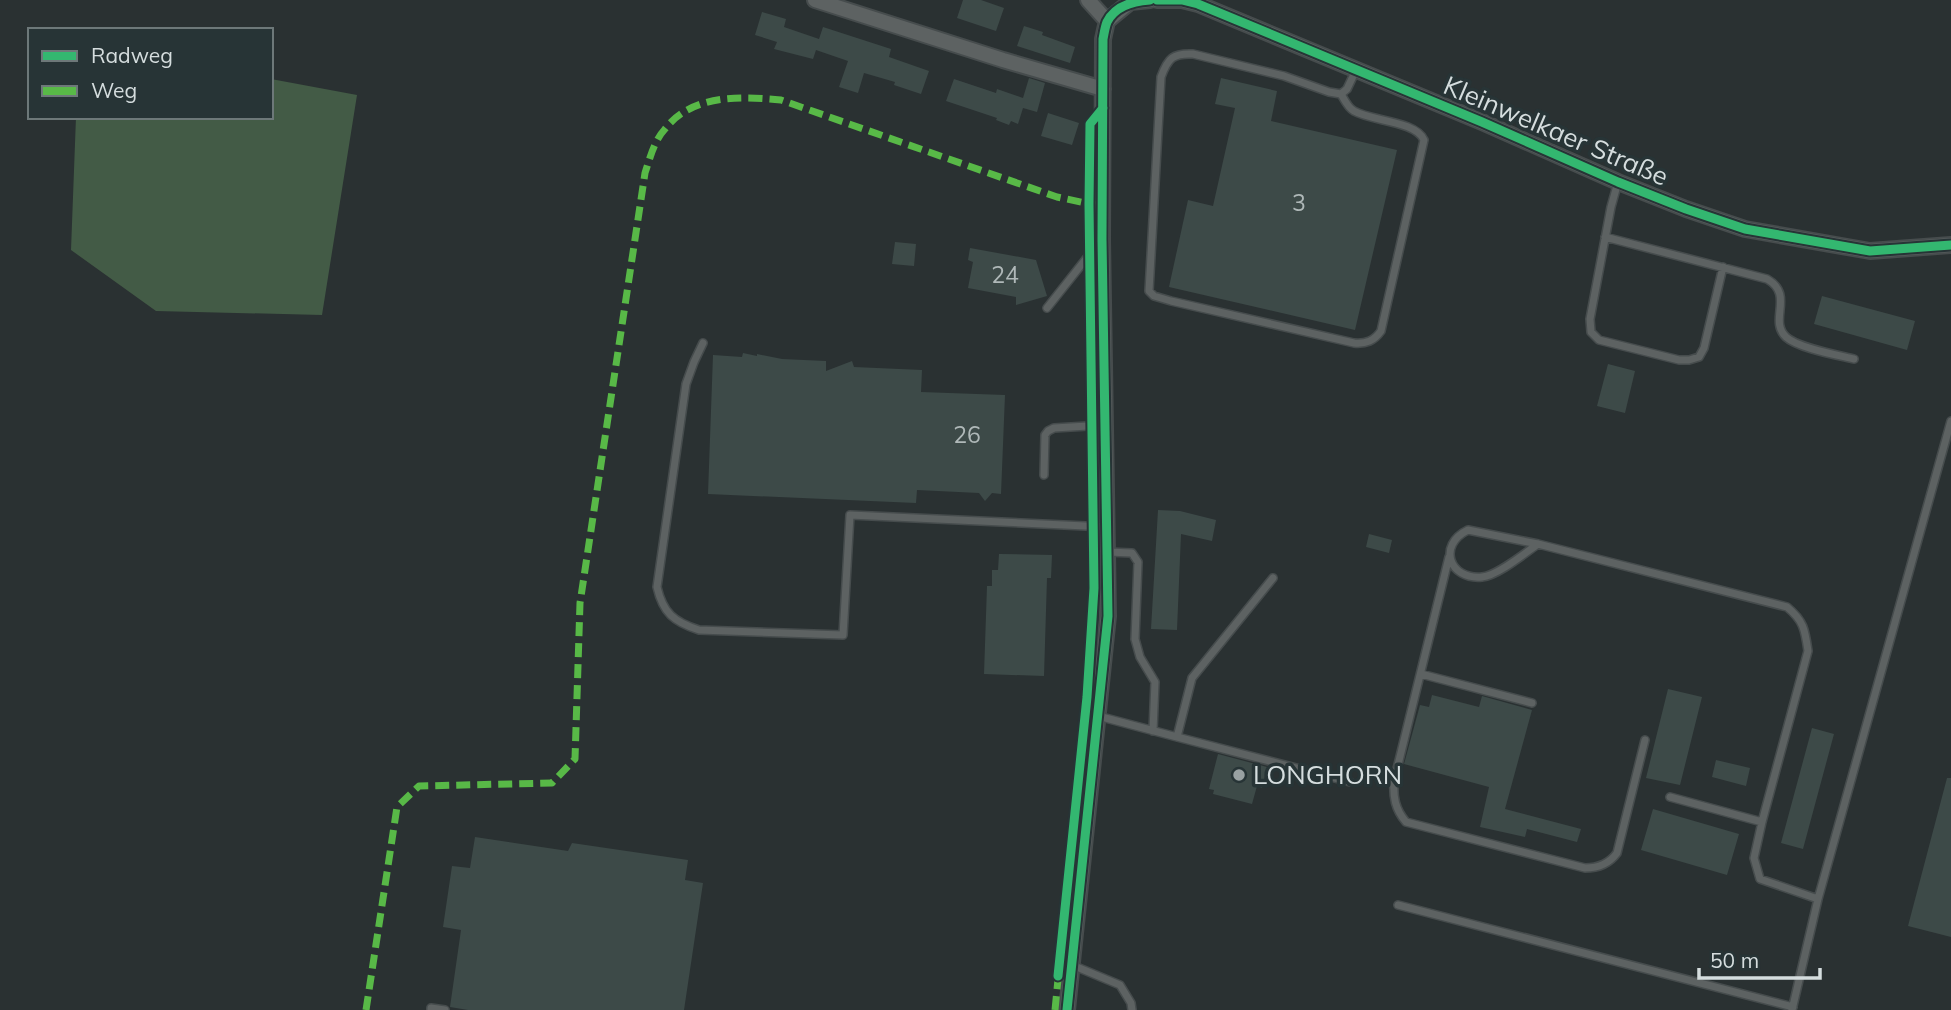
<svg xmlns="http://www.w3.org/2000/svg" width="1951" height="1010" font-family="Mulish,sans-serif">
<style>
.green{fill:#435b46}
.building{fill:#3d4a48}
.lines{fill:none;stroke-linecap:round;stroke-linejoin:round}
.lane-casing{stroke:#464c4d;stroke-width:10}
.street-casing{stroke:#464c4d;stroke-width:18}
.lane{stroke:#5d6262;stroke-width:7}
.street{stroke:#5d6262;stroke-width:14}
.quiet{stroke:#58b947;stroke-width:7;stroke-dasharray:14 7;stroke-linecap:butt}
.cycleway-casing{stroke:#273436;stroke-width:13}
.cycleway{stroke:#33b770;stroke-width:9}
.poi-dot{fill:#99a1a2;stroke:#273436;stroke-width:2.5}
.labels{text-anchor:middle;stroke-width:7;stroke-linejoin:round;paint-order:stroke}
.number-label{font-size:23px;fill:#afb8b8}
.street-label{font-size:26px;fill:#d5ddde;stroke:#273436}
.poi-label{font-size:26px;fill:#d5ddde;stroke:#273436;text-anchor:start}
</style>
<rect width="100%" height="100%" fill="#2a3132"/>
<path class="green" d="M 271,79 L 357,95 L 322,315 L 156,311 L 71,250 L 76,117 L 271,117 Z"/>
<path class="building" d="M 963,0 L 981,0 L 1004,8 L 996,31 L 957,18 Z
M 762,12 L 786,19 L 784,27 L 819,39 L 823,27 L 891,49 L 889,57 L 929,71 L 921,94 L 894,85 L 895,82 L 864,73 L 858,93 L 839,87 L 848,61 L 816,50 L 813,59 L 774,49 L 777,42 L 755,35 Z
M 1024,26 L 1043,32 L 1042,35 L 1075,47 L 1070,63 L 1017,46 Z
M 1029,78 L 1045,83 L 1037,112 L 1023,108 L 1018,124 L 1011,121 L 1009,125 L 996,120 L 997,118 L 946,101 L 954,79 L 996,93 L 997,89 L 1023,98 Z
M 1221,78 L 1277,91 L 1271,121 L 1397,150 L 1355,330 L 1169,287 L 1188,200 L 1213,206 L 1235,108 L 1215,104 Z
M 1048,113 L 1079,123 L 1072,145 L 1041,136 Z
M 895,242 L 916,244 L 914,266 L 892,264 Z
M 970,248 L 1036,260 L 1047,296 L 1016,305 L 1016,297 L 968,288 L 973,262 L 968,260 Z
M 1822,296 L 1915,321 L 1907,350 L 1814,324 Z
M 743,353 L 757,356 L 757,354 L 782,359 L 826,361 L 826,371 L 852,361 L 854,367 L 922,370 L 921,392 L 1005,395 L 1001,494 L 992,493 L 985,501 L 979,493 L 917,490 L 916,503 L 708,494 L 713,355 L 742,357 Z
M 1608,364 L 1635,371 L 1625,413 L 1597,406 Z
M 1158,510 L 1180,511 L 1216,520 L 1212,541 L 1181,534 L 1177,630 L 1151,629 Z
M 1369,534 L 1392,540 L 1389,553 L 1366,547 Z
M 999,554 L 1052,555 L 1051,578 L 1047,578 L 1044,676 L 984,674 L 987,586 L 992,586 L 992,570 L 998,570 Z
M 1668,689 L 1702,697 L 1680,785 L 1646,778 Z
M 1432,695 L 1479,707 L 1482,696 L 1532,710 L 1505,809 L 1581,829 L 1577,842 L 1527,829 L 1525,837 L 1480,827 L 1489,787 L 1404,764 L 1420,705 L 1429,707 Z
M 1812,728 L 1834,734 L 1803,849 L 1781,843 Z
M 1218,754 L 1267,767 L 1262,788 L 1257,786 L 1252,804 L 1213,794 L 1214,790 L 1209,789 Z
M 1716,760 L 1750,768 L 1746,786 L 1712,777 Z
M 1947,778 L 1951,778 L 1951,937 L 1908,926 Z
M 1653,809 L 1739,834 L 1727,875 L 1641,850 Z
M 475,837 L 568,851 L 572,843 L 688,860 L 685,880 L 703,883 L 684,1010 L 468,1010 L 450,1007 L 461,930 L 443,927 L 452,866 L 470,868 Z"/>
<g class="lines">
<g class="lane-casing">
<path id="lane" d="M 1341,94 C 1344,99 1348,108 1354,111 C 1371,121 1416,121 1424,140 L 1381,331 C 1374,341 1366,344 1354,343 L 1171,301 L 1154,296 L 1149,291 L 1161,77 C 1168,58 1173,53 1193,54 L 1284,76 L 1329,92 L 1341,94 L 1347,89 L 1356,70
M 1618,182 L 1611,207 L 1590,319 L 1591,332 L 1599,340 L 1679,360 L 1689,360 L 1699,357 L 1704,348 L 1723,267
M 1605,237 L 1767,279 C 1795,295 1768,320 1786,337 C 1798,348 1837,355 1854,359
M 1047,308 L 1101,240
M 703,343 L 694,362 L 686,384 L 657,587 C 663,613 674,622 699,630 L 843,635 L 850,515 L 1107,527
M 1044,475 L 1045,435 L 1048,431 L 1054,428 L 1105,425
M 1538,544 C 1525,553 1497,576 1482,577 C 1449,580 1437,545 1468,530 L 1538,544 L 1787,607 C 1804,621 1805,630 1808,651 L 1762,822 L 1754,858 L 1760,879 L 1818,899
M 1108,552 L 1132,553 L 1138,562 L 1135,639 L 1140,657 L 1155,682 L 1153,731
M 1449,557 L 1394,781 C 1393,797 1395,809 1406,822 L 1585,868 C 1598,868 1609,864 1617,853 L 1645,740
M 1421,674 L 1532,703
M 1098,716 L 1177,737 L 1192,678 L 1273,578
M 1177,737 L 1350,782
M 1670,797 L 1762,822
M 1398,905 L 1793,1007
M 1072,965 L 1120,985 L 1131,1003 L 1132,1010
M 431,1010 L 431,1008 L 445,1010
M 1792,1010 L 1818,899 L 1951,421"/>
</g>
<g class="street-casing">
<path id="street" d="M 815,0 L 1003,60 L 1103,89
M 1088,0 L 1107,21
M 1157,0 L 1182,0 L 1198,4 L 1482,122 L 1618,182 L 1686,209 L 1745,229 L 1870,251 L 1951,245
M 1107,21 L 1130,2 L 1150,0
M 1067,1010 L 1108,616 L 1102,239 L 1103,39 L 1107,21"/>
</g>
<use href="#lane" class="lane"/>
<use href="#street" class="street"/>
<path class="quiet" d="M 366,1010 L 397,807 L 419,786 L 552,783 L 575,759 L 580,603 L 645,173 C 650,158 654,141 665,129 C 692,94 741,96 781,100 L 1057,197 L 1095,205
M 1055,1010 L 1059,969"/>
<g class="cycleway-casing">
<path id="cycleway" d="M 1157,0 L 1182,0 L 1198,4 L 1482,122 L 1618,182 L 1686,209 L 1745,229 L 1870,251 L 1951,245
M 1058,976 L 1087,697 L 1094,588 L 1089,204 L 1090,124 L 1103,108
M 1067,1010 L 1108,616 L 1102,239 L 1103,39 C 1104,34 1105,27 1107,22 C 1115,6 1134,1 1150,0"/>
</g>
<use href="#cycleway" class="cycleway"/>
</g>
<circle class="poi-dot" cx="1239" cy="775" r="7"/>
<g class="labels">
<g class="number-label">
<text x="1299" y="211">3</text>
<text x="1005" y="283">24</text>
<text x="967" y="443">26</text>
</g>
<g class="street-label">
<text transform="translate(1556 131) rotate(23)" y="9">Kleinwelkaer Straße</text>
</g>
<g class="poi-label">
<text x="1253" y="784">LONGHORN</text>
</g>
</g>
<rect x="28" y="28" width="245" height="91" fill="#273436" stroke="#6d7879" stroke-width="2"/>
<rect x="42" y="51" width="35" height="10" fill="#33b770" stroke="#6d7879" stroke-width="2"/>
<text x="91" y="63" font-size="21" fill="#d5ddde">Radweg</text>
<rect x="42" y="86" width="35" height="10" fill="#58b947" stroke="#6d7879" stroke-width="2"/>
<text x="91" y="98" font-size="21" fill="#d5ddde">Weg</text>
<path d="M1699 968v10h121v-10" fill="none" stroke="#d5ddde" stroke-width="3.5"/>
<text x="1710" y="968" font-size="21" fill="#d5ddde" stroke="#273436" stroke-width="5" paint-order="stroke">50 m</text>
</svg>
